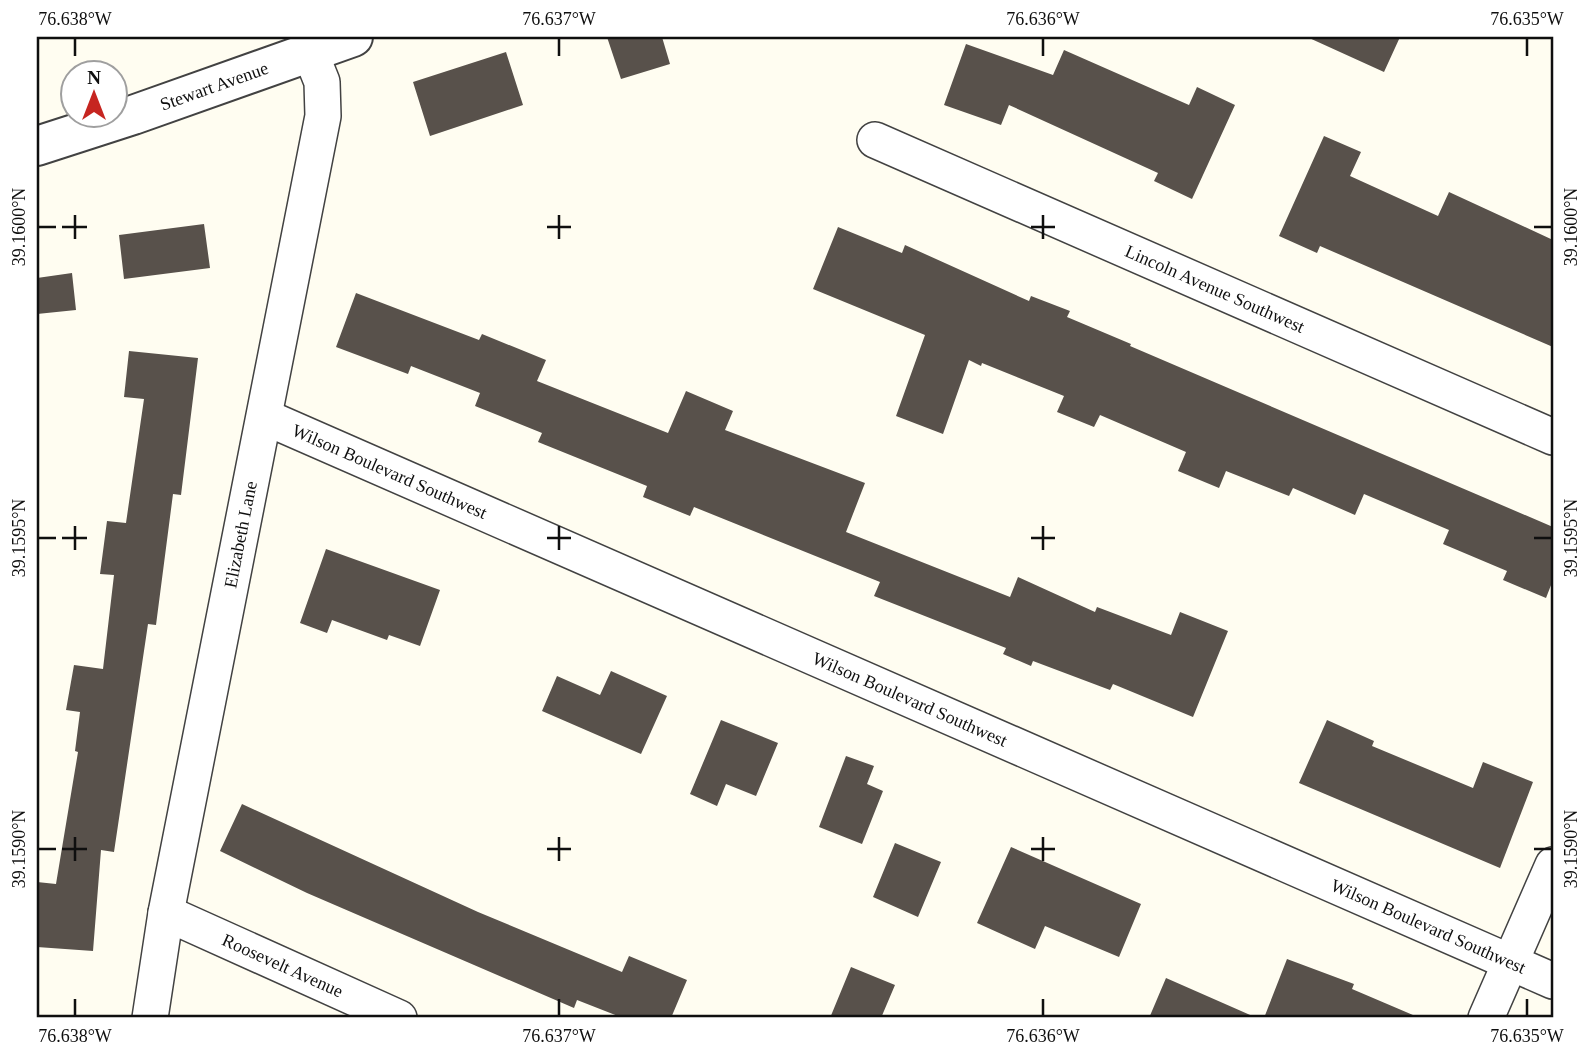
<svg xmlns="http://www.w3.org/2000/svg" width="1590" height="1055" font-family="Georgia,serif">
<style>
.building{fill:#58514b}
.lines{fill:none;stroke-linecap:round;stroke-linejoin:round}
.minor-casing{stroke:#424242;stroke-width:38}
.tertiary-casing{stroke:#424242;stroke-width:42}
.minor{stroke:#fff;stroke-width:35}
.tertiary{stroke:#fff;stroke-width:38}
.ticks{fill:none;stroke:#0f0f0f;stroke-width:2.5}
.labels{text-anchor:middle;stroke-width:7;stroke-linejoin:round;paint-order:stroke}
.street-label{font-size:18px;fill:#0f0f0f;stroke:#fff}
.neatline{fill:none;stroke:#0f0f0f;stroke-width:2.5}
.ticks-label{font-size:18px;text-anchor:middle;fill:#0f0f0f}
</style>
<rect width="100%" height="100%" fill="#fffdf1"/>
<path class="building" d="M 607,37 L 662,37 L 670,64 L 621,79 Z
M 1307,37 L 1400,37 L 1384,72 Z
M 966,44 L 1053,75 L 1064,50 L 1189,105 L 1197,87 L 1235,105 L 1192,199 L 1154,181 L 1158,173 L 1009,105 L 1001,125 L 944,105 Z
M 506,52 L 523,105 L 430,136 L 413,82 Z
M 1324,136 L 1361,152 L 1350,176 L 1438,216 L 1449,192 L 1553,240 L 1553,347 L 1320,246 L 1317,253 L 1279,236 Z
M 204,224 L 210,268 L 124,279 L 119,235 Z
M 838,227 L 902,253 L 905,245 L 1029,301 L 1031,296 L 1070,311 L 1067,317 L 1131,344 L 1130,346 L 1553,527 L 1553,580 L 1546,598 L 1503,580 L 1507,571 L 1443,544 L 1449,530 L 1364,494 L 1355,515 L 1293,488 L 1289,496 L 1226,471 L 1219,488 L 1178,471 L 1186,452 L 1100,415 L 1094,427 L 1057,412 L 1064,396 L 982,363 L 981,366 L 969,360 L 943,434 L 896,416 L 925,335 L 813,289 Z
M 72,273 L 76,310 L 37,314 L 37,278 Z
M 356,293 L 479,340 L 482,334 L 546,360 L 537,381 L 668,433 L 686,391 L 733,411 L 725,430 L 865,483 L 846,532 L 1010,597 L 1018,577 L 1095,612 L 1097,607 L 1171,635 L 1180,612 L 1228,631 L 1193,717 L 1113,684 L 1110,690 L 1033,661 L 1031,666 L 1003,654 L 1006,648 L 874,596 L 880,582 L 694,507 L 690,516 L 643,497 L 647,486 L 538,442 L 542,433 L 475,406 L 480,393 L 411,366 L 408,374 L 336,347 Z
M 129,351 L 198,358 L 181,495 L 173,494 L 156,625 L 148,624 L 114,852 L 101,850 L 93,951 L 37,947 L 37,882 L 56,884 L 78,752 L 75,751 L 80,712 L 66,710 L 74,665 L 103,669 L 114,575 L 100,574 L 107,521 L 126,523 L 144,399 L 124,397 Z
M 326,549 L 440,590 L 420,646 L 389,635 L 387,640 L 332,620 L 327,633 L 300,623 Z
M 611,671 L 667,696 L 641,754 L 542,711 L 557,676 L 600,695 Z
M 721,720 L 778,743 L 756,796 L 726,784 L 717,806 L 690,794 Z
M 1327,720 L 1374,741 L 1372,746 L 1473,788 L 1483,762 L 1533,782 L 1500,868 L 1299,783 Z
M 846,756 L 874,766 L 867,784 L 883,791 L 862,844 L 819,827 Z
M 242,804 L 478,912 L 622,972 L 629,956 L 687,980 L 671,1018 L 623,1018 L 577,1000 L 574,1008 L 307,893 L 220,851 Z
M 895,843 L 941,862 L 918,917 L 873,897 Z
M 1011,847 L 1141,904 L 1119,957 L 1045,926 L 1035,949 L 977,923 Z
M 1287,959 L 1354,984 L 1352,989 L 1420,1018 L 1264,1018 Z
M 851,967 L 895,985 L 881,1018 L 830,1018 Z
M 1166,978 L 1257,1018 L 1149,1018 Z"/>
<g class="lines">
<g class="minor-casing">
<g id="minor">
<path id="s1" d="M 875,140 L 1553,437"/>
<path id="s2" d="M 265,417 L 1553,981"/>
<path id="s3" d="M 166,913 L 399,1018"/>
<path id="s4" d="M 150,1018 L 166,913 L 323,116 L 322,82 L 310,52"/>
<path d="M 1486,1018 L 1553,865"/>
</g>
</g>
<g class="tertiary-casing">
<g id="tertiary">
<path id="s5" d="M 37,146 L 133,115 L 353,37"/>
</g>
</g>
<use href="#minor" class="minor"/>
<use href="#tertiary" class="tertiary"/>
</g>
<path class="ticks" d="M 75,38 L 75,56M 559,38 L 559,56M 1043,38 L 1043,56M 1527,38 L 1527,56M 75,215 L 75,239M 559,215 L 559,239M 1043,215 L 1043,239M 38,227 L 56,227M 62,227 L 87,227M 547,227 L 571,227M 1031,227 L 1055,227M 1534,227 L 1552,227M 75,526 L 75,550M 559,526 L 559,550M 1043,526 L 1043,550M 38,538 L 56,538M 62,538 L 87,538M 547,538 L 571,538M 1031,538 L 1055,538M 1534,538 L 1552,538M 75,837 L 75,861M 559,837 L 559,861M 1043,837 L 1043,861M 38,849 L 56,849M 62,849 L 87,849M 547,849 L 571,849M 1031,849 L 1055,849M 1534,849 L 1552,849M 75,999 L 75,1016M 559,999 L 559,1016M 1043,999 L 1043,1016M 1527,999 L 1527,1016"/>
<g class="labels">
<g class="street-label">
<text dy="6" stroke="none"><textPath href="#s5" startOffset="187">Stewart Avenue</textPath></text>
<text dy="6" stroke="none"><textPath href="#s1" startOffset="371">Lincoln Avenue Southwest</textPath></text>
<text dy="6" stroke="none"><textPath href="#s2" startOffset="136">Wilson Boulevard Southwest</textPath></text>
<text dy="6" stroke="none"><textPath href="#s4" startOffset="492">Elizabeth Lane</textPath></text>
<text dy="6" stroke="none"><textPath href="#s2" startOffset="704">Wilson Boulevard Southwest</textPath></text>
<text dy="6" stroke="none"><textPath href="#s2" startOffset="1270">Wilson Boulevard Southwest</textPath></text>
<text dy="6" stroke="none"><textPath href="#s3" startOffset="128">Roosevelt Avenue</textPath></text>
</g>
</g>
<rect width="1590" height="1055" fill="none" stroke="#ffffff" stroke-width="77"/>
<g transform="translate(94 94)"><circle r="33" fill="#ffffff" stroke="#9f9f9f" stroke-width="2"/>
<path d="M0-5L12 26L0 18L-12 26Z" fill="#c62520"/>
<text y="-10" font-size="19" font-weight="bold" text-anchor="middle" fill="#0f0f0f">N</text>
</g>
<rect x="38" y="38" width="1514" height="978" class="neatline"/>
<g class="ticks-label">
<text x="75" y="25">76.638°W</text>
<text x="559" y="25">76.637°W</text>
<text x="1043" y="25">76.636°W</text>
<text x="1527" y="25">76.635°W</text>
<text transform="translate(19 227) rotate(-90)" y="6">39.1600°N</text>
<text transform="translate(1571 227) rotate(-90)" y="6">39.1600°N</text>
<text transform="translate(19 538) rotate(-90)" y="6">39.1595°N</text>
<text transform="translate(1571 538) rotate(-90)" y="6">39.1595°N</text>
<text transform="translate(19 849) rotate(-90)" y="6">39.1590°N</text>
<text transform="translate(1571 849) rotate(-90)" y="6">39.1590°N</text>
<text x="75" y="1042">76.638°W</text>
<text x="559" y="1042">76.637°W</text>
<text x="1043" y="1042">76.636°W</text>
<text x="1527" y="1042">76.635°W</text>
</g>
</svg>
